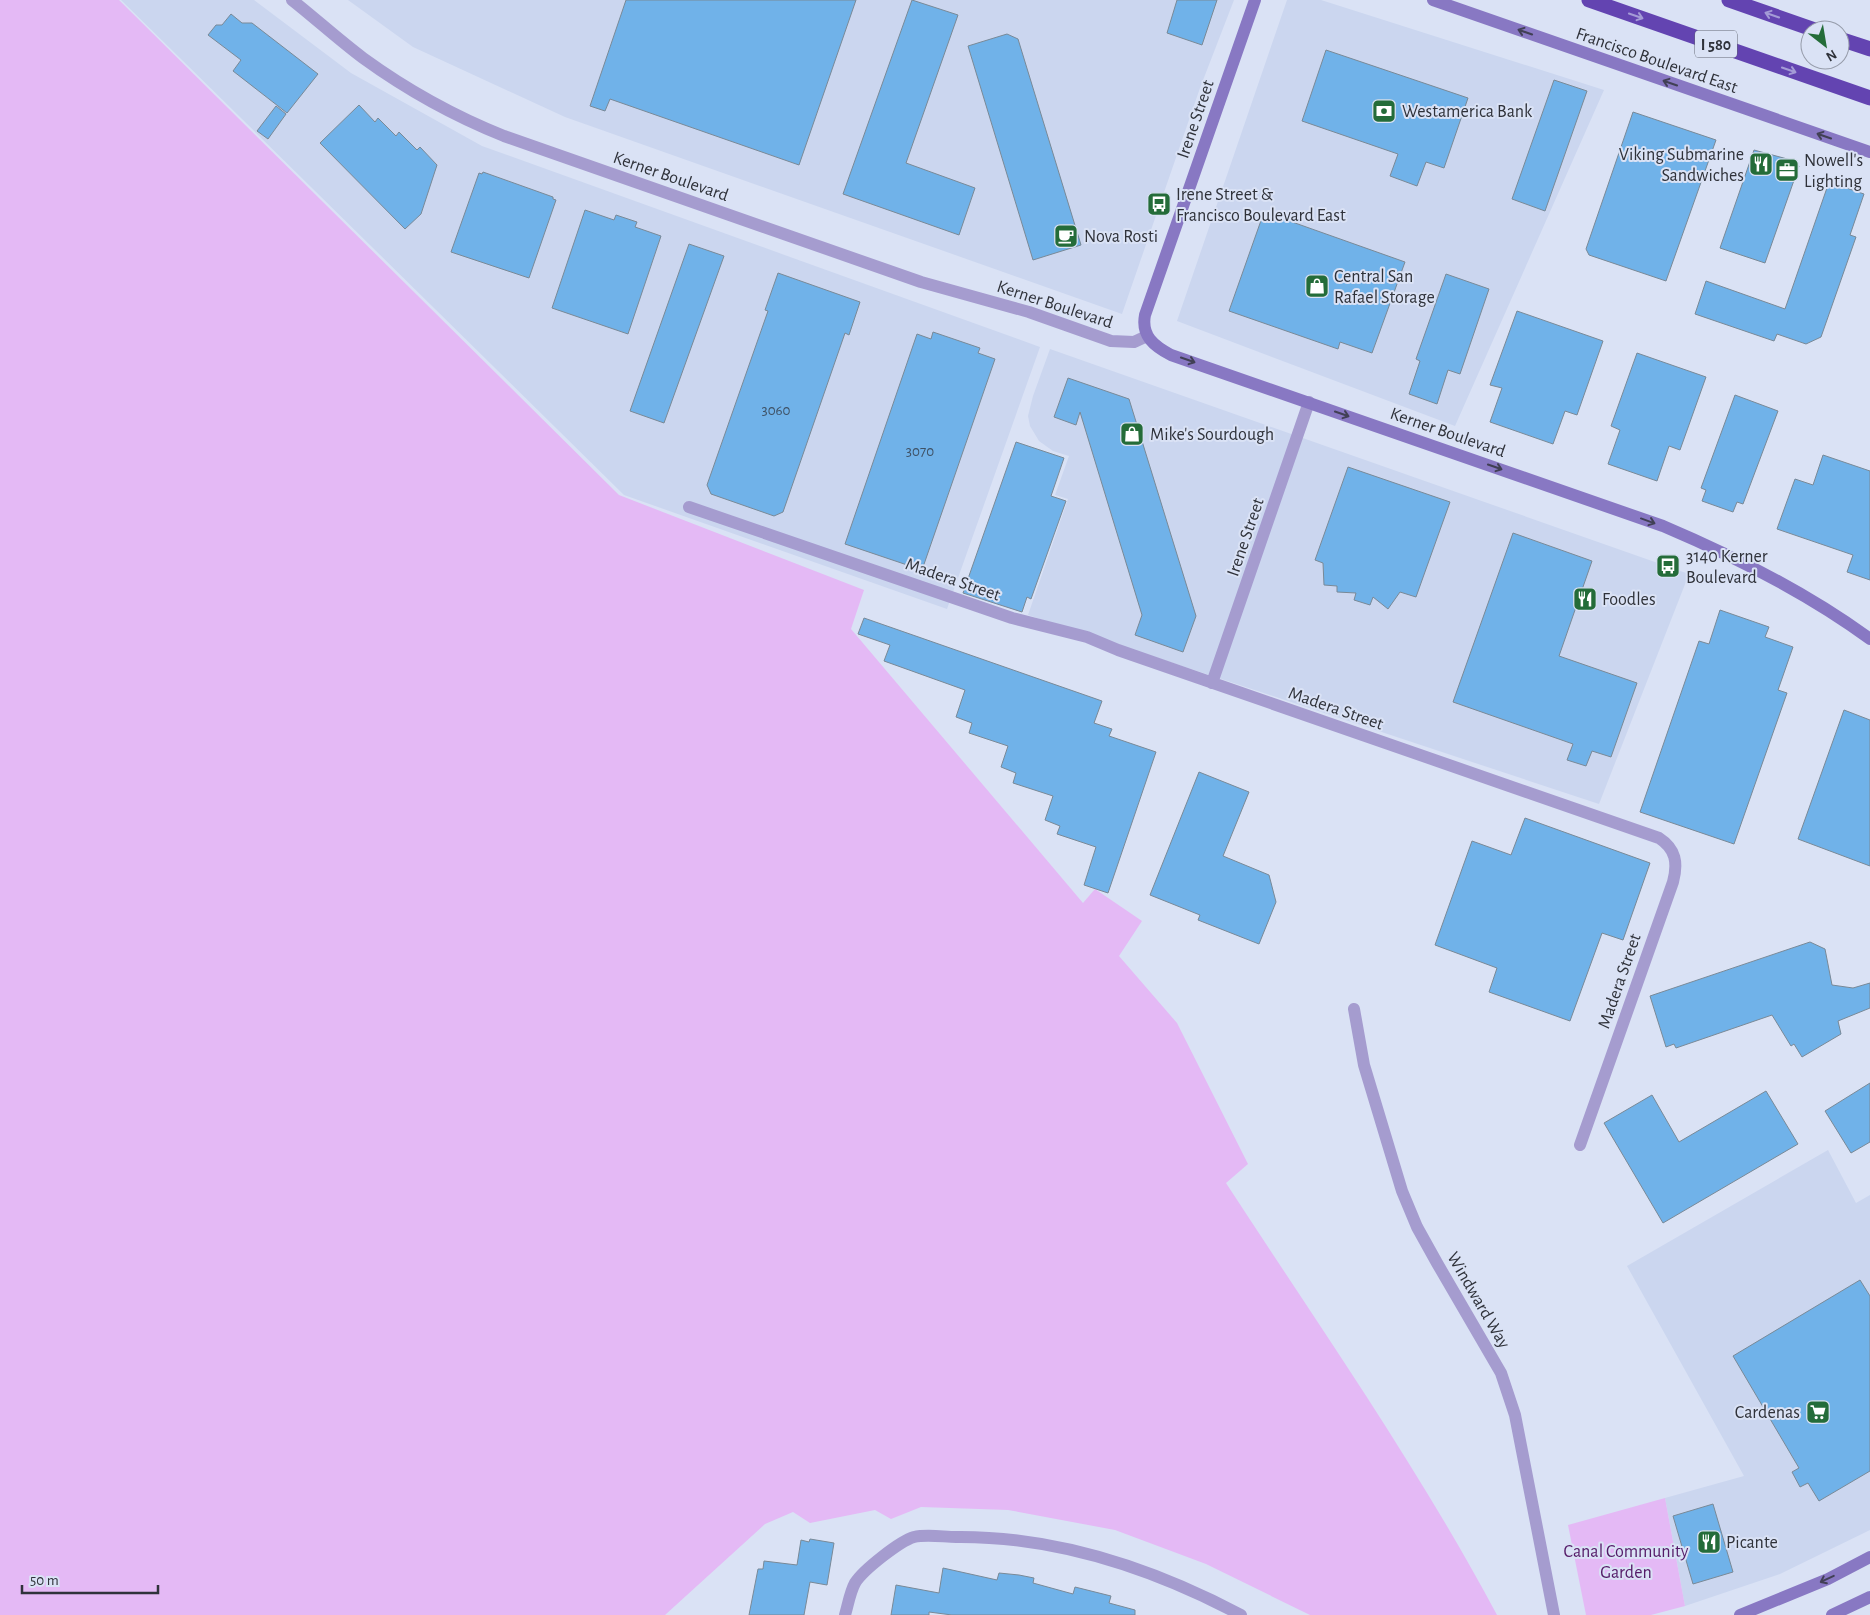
<svg xmlns="http://www.w3.org/2000/svg" width="1870" height="1615" font-family="'Alegreya Sans',sans-serif">
<style>
.built{fill:#cbd6ef}
.green{fill:#e4b9f5}
.building{fill:#70b2e9;stroke:#798997}
.lines{fill:none;stroke-linecap:round;stroke-linejoin:round}
.street{stroke:#a59ccf;stroke-width:12}
.secondary{stroke:#8878c3;stroke-width:12}
.highway{stroke:#6344b1;stroke-width:15}
.oneway{stroke:#a49bd6}
.oneway2{stroke:#414055}
.labels{text-anchor:middle;stroke-width:4;stroke-linejoin:round;paint-order:stroke}
.number-label{font-size:15px;fill:#3f5266}
.shield{fill:#dae2f5;stroke:#626772;stroke-width:1}
.shield-label{font-size:16px;font-weight:bold;fill:#2f323a}
.street-label{font-size:18px;fill:#2f323a;stroke:#dae2f5}
.poi-label{font-size:18px;fill:#2f323a;stroke:#dae2f5;text-anchor:start}
.park-label{font-size:18px;fill:#541a67;stroke:#dae2f5}
</style>
<rect width="100%" height="100%" fill="#dae2f5"/>
<path class="built" d="M 121,0 L 254,0 L 351,73 L 482,146 L 1040,347 L 947,609 L 624,495 Z
M 348,0 L 1234,0 L 1200,88 L 1122,314 L 565,117 L 413,47 Z
M 1287,0 L 1321,0 L 1604,90 L 1455,426 L 1177,321 Z
M 1050,349 L 1689,574 L 1599,804 L 1028,615 L 1068,499 L 1055,495 L 1069,456 L 1053,451 L 1039,441 L 1030,426 L 1028,416 L 1033,396 Z
M 1828,1150 L 1856,1203 L 1870,1195 L 1870,1530 L 1780,1574 L 1685,1606 L 1665,1498 L 1744,1476 L 1627,1266 Z"/>
<path class="green" d="M 0,0 L 119,0 L 619,495 L 864,590 L 851,629 L 1083,903 L 1095,889 L 1142,921 L 1119,956 L 1177,1023 L 1248,1164 L 1226,1183 C 1319,1326 1417,1465 1497,1615 L 1310,1615 L 1206,1564 L 1115,1530 L 1008,1510 L 921,1507 L 891,1519 L 875,1510 L 810,1523 L 793,1512 L 765,1524 L 665,1615 L 0,1615 Z
M 1665,1498 L 1685,1606 L 1651,1615 L 1586,1615 L 1568,1525 Z"/>
<path class="building" d="M 626,0 L 856,0 L 799,165 L 610,99 L 605,111 L 590,106 Z
M 912,0 L 958,15 L 906,163 L 975,188 L 959,235 L 843,194 Z
M 1177,0 L 1217,0 L 1202,45 L 1167,33 Z
M 231,14 L 242,23 L 252,23 L 318,74 L 287,113 L 233,71 L 241,60 L 208,35 L 216,25 L 222,25 Z
M 1007,34 L 1018,39 L 1081,245 L 1033,260 L 968,46 Z
M 1326,50 L 1468,98 L 1444,168 L 1426,162 L 1417,186 L 1390,176 L 1398,154 L 1302,121 Z
M 1554,80 L 1587,91 L 1545,211 L 1512,199 Z
M 359,105 L 375,122 L 378,118 L 396,136 L 399,132 L 417,150 L 420,147 L 437,165 L 421,214 L 405,229 L 320,143 Z
M 276,106 L 286,114 L 268,139 L 257,131 Z
M 1633,112 L 1716,140 L 1666,281 L 1589,255 L 1586,249 Z
M 1754,150 L 1791,160 L 1790,163 L 1799,166 L 1765,263 L 1720,248 Z
M 483,172 L 553,197 L 553,199 L 556,200 L 529,278 L 451,252 L 479,173 L 482,174 Z
M 1829,182 L 1864,194 L 1850,235 L 1856,237 L 1821,337 L 1806,344 L 1777,334 L 1774,341 L 1695,314 L 1706,281 L 1785,309 Z
M 585,210 L 614,220 L 616,215 L 637,222 L 635,227 L 661,236 L 628,334 L 552,308 Z
M 1264,212 L 1405,262 L 1372,353 L 1340,342 L 1338,349 L 1229,311 Z
M 689,244 L 724,256 L 664,423 L 630,411 Z
M 778,273 L 860,302 L 849,335 L 845,333 L 783,512 L 774,516 L 711,494 L 707,485 L 768,311 L 765,310 Z
M 1446,274 L 1489,289 L 1460,374 L 1448,370 L 1437,404 L 1409,394 L 1420,361 L 1416,359 Z
M 1517,311 L 1603,341 L 1577,415 L 1565,411 L 1553,444 L 1490,422 L 1502,388 L 1490,385 Z
M 933,332 L 980,348 L 978,353 L 995,359 L 922,570 L 845,544 L 917,334 L 931,339 Z
M 1637,353 L 1706,377 L 1680,450 L 1669,446 L 1657,481 L 1608,464 L 1620,430 L 1611,426 Z
M 1068,378 L 1129,399 L 1196,616 L 1183,652 L 1135,635 L 1142,615 L 1080,412 L 1076,425 L 1054,417 Z
M 1735,395 L 1778,411 L 1743,504 L 1737,502 L 1733,512 L 1702,501 L 1706,490 L 1701,488 Z
M 1016,442 L 1064,458 L 1051,496 L 1066,501 L 1031,599 L 1027,597 L 1022,612 L 963,593 Z
M 1823,455 L 1870,471 L 1870,580 L 1847,572 L 1853,555 L 1777,529 L 1795,479 L 1813,485 Z
M 1348,467 L 1450,502 L 1416,597 L 1400,592 L 1388,609 L 1373,597 L 1370,605 L 1354,600 L 1356,593 L 1337,592 L 1337,586 L 1324,585 L 1323,563 L 1315,560 Z
M 1513,533 L 1592,561 L 1559,656 L 1637,683 L 1611,757 L 1592,751 L 1586,766 L 1567,760 L 1573,744 L 1453,702 Z
M 1720,610 L 1769,627 L 1765,637 L 1793,647 L 1778,690 L 1787,693 L 1734,844 L 1640,812 L 1699,641 L 1709,644 Z
M 864,618 L 1102,701 L 1094,723 L 1112,729 L 1109,736 L 1156,752 L 1108,893 L 1084,885 L 1096,847 L 1057,834 L 1060,826 L 1045,820 L 1053,796 L 1013,783 L 1016,773 L 1001,767 L 1008,746 L 969,733 L 972,723 L 956,717 L 965,690 L 884,661 L 890,645 L 858,634 Z
M 1844,710 L 1870,720 L 1870,866 L 1798,839 Z
M 1199,772 L 1249,792 L 1223,856 L 1269,875 L 1276,902 L 1259,944 L 1198,920 L 1200,915 L 1150,895 Z
M 1525,818 L 1650,863 L 1623,940 L 1602,933 L 1570,1021 L 1489,992 L 1497,968 L 1435,945 L 1472,841 L 1511,855 Z
M 1810,942 L 1825,949 L 1832,985 L 1853,988 L 1870,983 L 1870,1008 L 1838,1021 L 1841,1034 L 1802,1057 L 1794,1044 L 1791,1046 L 1772,1015 L 1676,1048 L 1674,1044 L 1666,1047 L 1650,996 Z
M 1870,1083 L 1870,1142 L 1851,1153 L 1825,1111 Z
M 1766,1091 L 1798,1144 L 1663,1223 L 1604,1123 L 1652,1095 L 1679,1142 Z
M 1860,1280 L 1870,1296 L 1870,1471 L 1819,1501 L 1808,1483 L 1800,1487 L 1792,1472 L 1799,1468 L 1733,1356 Z
M 1713,1504 L 1733,1572 L 1693,1584 L 1673,1516 Z
M 810,1539 L 834,1543 L 827,1585 L 810,1582 L 804,1615 L 749,1615 L 758,1569 L 763,1569 L 764,1561 L 797,1565 L 801,1540 L 809,1542 Z
M 943,1568 L 997,1580 L 999,1573 L 1019,1575 L 1034,1578 L 1033,1583 L 1073,1594 L 1075,1587 L 1111,1596 L 1109,1603 L 1135,1610 L 1135,1615 L 952,1615 L 929,1612 L 929,1615 L 891,1615 L 896,1585 L 939,1593 Z"/>
<g class="lines">
<path class="street" d="M 292,0 C 316,19 339,40 363,58 C 407,90 454,116 504,136 L 921,282 L 1029,312 L 1111,341 L 1134,342 L 1147,336
M 689,507 L 1012,618 L 1087,637 L 1118,650 L 1659,838 C 1676,849 1678,863 1673,882 L 1580,1145
M 1212,683 L 1309,402
M 1354,1009 L 1364,1065 L 1402,1191 L 1417,1227 L 1437,1263 L 1501,1373 L 1515,1415 L 1554,1615
M 845,1615 C 848,1605 850,1592 855,1583 C 863,1570 900,1541 914,1537 C 927,1534 944,1537 956,1537 C 1055,1536 1154,1569 1241,1615"/>
<path class="secondary" d="M 1255,0 L 1145,315 C 1141,336 1154,346 1171,355 L 1663,526 C 1736,557 1806,592 1870,639
M 1433,0 L 1870,152
M 1740,1615 L 1828,1579 L 1870,1557
M 1832,1615 L 1870,1597"/>
<path class="highway" d="M 1589,0 L 1870,98
M 1729,0 L 1815,30
M 1840,39 L 1870,49"/>
</g>
<defs><path id="oneway-shaft" d="M-6 0H5M1.5-3L5.5 0L1.5 3" fill="none" stroke-width="1.6" stroke-linecap="round" stroke-linejoin="round" transform="scale(1.25)"/></defs>
<g class="oneway">
<use href="#oneway-shaft" transform="translate(1772 15) rotate(-161)"/>
<use href="#oneway-shaft" transform="translate(1636 16) rotate(19)"/>
<use href="#oneway-shaft" transform="translate(1789 70) rotate(19)"/>
</g>
<g class="oneway2">
<use href="#oneway-shaft" transform="translate(1525 32) rotate(-161)"/>
<use href="#oneway-shaft" transform="translate(1670 83) rotate(-161)"/>
<use href="#oneway-shaft" transform="translate(1824 136) rotate(-161)"/>
<use href="#oneway-shaft" transform="translate(1188 360) rotate(19)"/>
<use href="#oneway-shaft" transform="translate(1342 414) rotate(19)"/>
<use href="#oneway-shaft" transform="translate(1495 467) rotate(19)"/>
<use href="#oneway-shaft" transform="translate(1648 521) rotate(20)"/>
<use href="#oneway-shaft" transform="translate(1827 1579) rotate(155)"/>
</g>
<defs>
<g id="bank-square" transform="scale(1.25)"><rect x="-9" y="-9" width="18" height="18" rx="4" fill="#246c39" stroke="#dae2f5"/><path d="M-6-4H6V4H-6ZM0-2.3a2.3 2.3 0 1 0 0 4.6a2.3 2.3 0 1 0 0-4.6Z" fill="#fff"/></g>
<g id="restaurant-square" transform="scale(1.25)"><rect x="-9" y="-9" width="18" height="18" rx="4" fill="#246c39" stroke="#dae2f5"/><path d="M-5-6h1v4h1v-4h1v4h1v-4h1v5L-1.5 .5V6h-2V.5L-5-1ZM5-6V6H3V1.5H1.5Q1.5-4 5-6Z" fill="#fff"/></g>
<g id="office-square" transform="scale(1.25)"><rect x="-9" y="-9" width="18" height="18" rx="4" fill="#246c39" stroke="#dae2f5"/><path d="M-6-3h4V-5.5h4V-3h4V5H-6ZM-1-4.5V-3h2v-1.5ZM-6 0V1H6V0Z" fill="#fff"/></g>
<g id="bus-square" transform="scale(1.25)"><rect x="-9" y="-9" width="18" height="18" rx="4" fill="#246c39" stroke="#dae2f5"/><path d="M-5-6H5V4H4V6H2V4H-2V6H-4V4H-5ZM-3.5-4V0h7V-4ZM-3.5 1.2v1.5H-2V1.2ZM2 1.2v1.5H3.5V1.2Z" fill="#fff"/></g>
<g id="cafe-square" transform="scale(1.25)"><rect x="-9" y="-9" width="18" height="18" rx="4" fill="#246c39" stroke="#dae2f5"/><path d="M-5.5-4.5H6V0H3Q3 3.5 0 3.5H-2.5Q-5.5 3.5-5.5 0ZM3-3.2v2h1.7v-2ZM-6 4.5H4V6H-6Z" fill="#fff"/></g>
<g id="shop-square" transform="scale(1.25)"><rect x="-9" y="-9" width="18" height="18" rx="4" fill="#246c39" stroke="#dae2f5"/><path d="M-5-2.5h2.3a2.7 3.5 0 0 1 5.4 0H5L5.5 6h-11ZM-1.5-2.5h3a1.5 2.3 0 0 0-3 0Z" fill="#fff"/></g>
<g id="supermarket-square" transform="scale(1.25)"><rect x="-9" y="-9" width="18" height="18" rx="4" fill="#246c39" stroke="#dae2f5"/><path d="M-6-5.5h2.5l.6 2H6L4.5 2H-2.5L-4.4-4H-6ZM-1.5 3.2a1.3 1.3 0 1 0 .1 0ZM3 3.2a1.3 1.3 0 1 0 .1 0Z" fill="#fff"/></g>
</defs>
<g fill-rule="evenodd">
<use href="#bank-square" x="1384" y="111"/>
<use href="#restaurant-square" x="1761" y="164"/>
<use href="#office-square" x="1787" y="170"/>
<use href="#bus-square" x="1159" y="204"/>
<use href="#cafe-square" x="1066" y="236"/>
<use href="#shop-square" x="1317" y="286"/>
<use href="#shop-square" x="1132" y="434"/>
<use href="#bus-square" x="1668" y="566"/>
<use href="#restaurant-square" x="1585" y="599"/>
<use href="#supermarket-square" x="1818" y="1412"/>
<use href="#restaurant-square" x="1709" y="1542"/>
</g>
<g class="labels">
<g class="number-label">
<text x="776" y="415">3060</text>
<text x="920" y="456">3070</text>
</g>
<rect class="shield" x="1695" y="30.5" width="42" height="27" rx="4"/>
<g class="shield-label">
<text x="1716" y="50">I 580</text>
</g>
<g class="street-label">
<text transform="translate(1657 60) rotate(19)" y="6">Francisco Boulevard East</text>
<text transform="translate(1195 119) rotate(-71)" y="6">Irene Street</text>
<text transform="translate(671 176) rotate(19)" y="6">Kerner Boulevard</text>
<text transform="translate(1055 304) rotate(18)" y="6">Kerner Boulevard</text>
<text transform="translate(1448 432) rotate(19)" y="6">Kerner Boulevard</text>
<text transform="translate(1245 537) rotate(-71)" y="6">Irene Street</text>
<text transform="translate(953 579) rotate(19)" y="6">Madera Street</text>
<text transform="translate(1336 708) rotate(19)" y="6">Madera Street</text>
<text transform="translate(1619 981) rotate(-71)" y="6">Madera Street</text>
<text transform="translate(1479 1300) rotate(60)" y="6">Windward Way</text>
</g>
<g class="poi-label">
<text x="1402" y="117">Westamerica Bank</text>
<text x="1744" y="160" text-anchor="end">Viking Submarine<tspan x="1744" dy="21">Sandwiches</tspan></text>
<text x="1804" y="166">Nowell's<tspan x="1804" dy="21">Lighting</tspan></text>
<text x="1176" y="200">Irene Street &amp;<tspan x="1176" dy="21">Francisco Boulevard East</tspan></text>
<text x="1084" y="242">Nova Rosti</text>
<text x="1334" y="282">Central San<tspan x="1334" dy="21">Rafael Storage</tspan></text>
<text x="1150" y="440">Mike's Sourdough</text>
<text x="1686" y="562">3140 Kerner<tspan x="1686" dy="21">Boulevard</tspan></text>
<text x="1602" y="605">Foodles</text>
<text x="1800" y="1418" text-anchor="end">Cardenas</text>
<text x="1726" y="1548">Picante</text>
</g>
<g class="park-label">
<text x="1626" y="1557">Canal Community<tspan x="1626" dy="21">Garden</tspan></text>
</g>
</g>
<g transform="translate(1825 45) rotate(149)"><circle r="24" fill="#dae2f5" stroke="#969caa"/>
<path d="M0-4L9 19L0 12L-9 19Z" fill="#246c39"/>
<text y="-8" font-size="14" font-weight="bold" text-anchor="middle" fill="#2f323a">N</text>
</g>
<path d="M22 1585v8h136v-8" fill="none" stroke="#2f323a" stroke-width="2.5"/>
<text x="30" y="1585" font-size="15" fill="#2f323a" stroke="#dae2f5" stroke-width="4" paint-order="stroke">50 m</text>
</svg>
